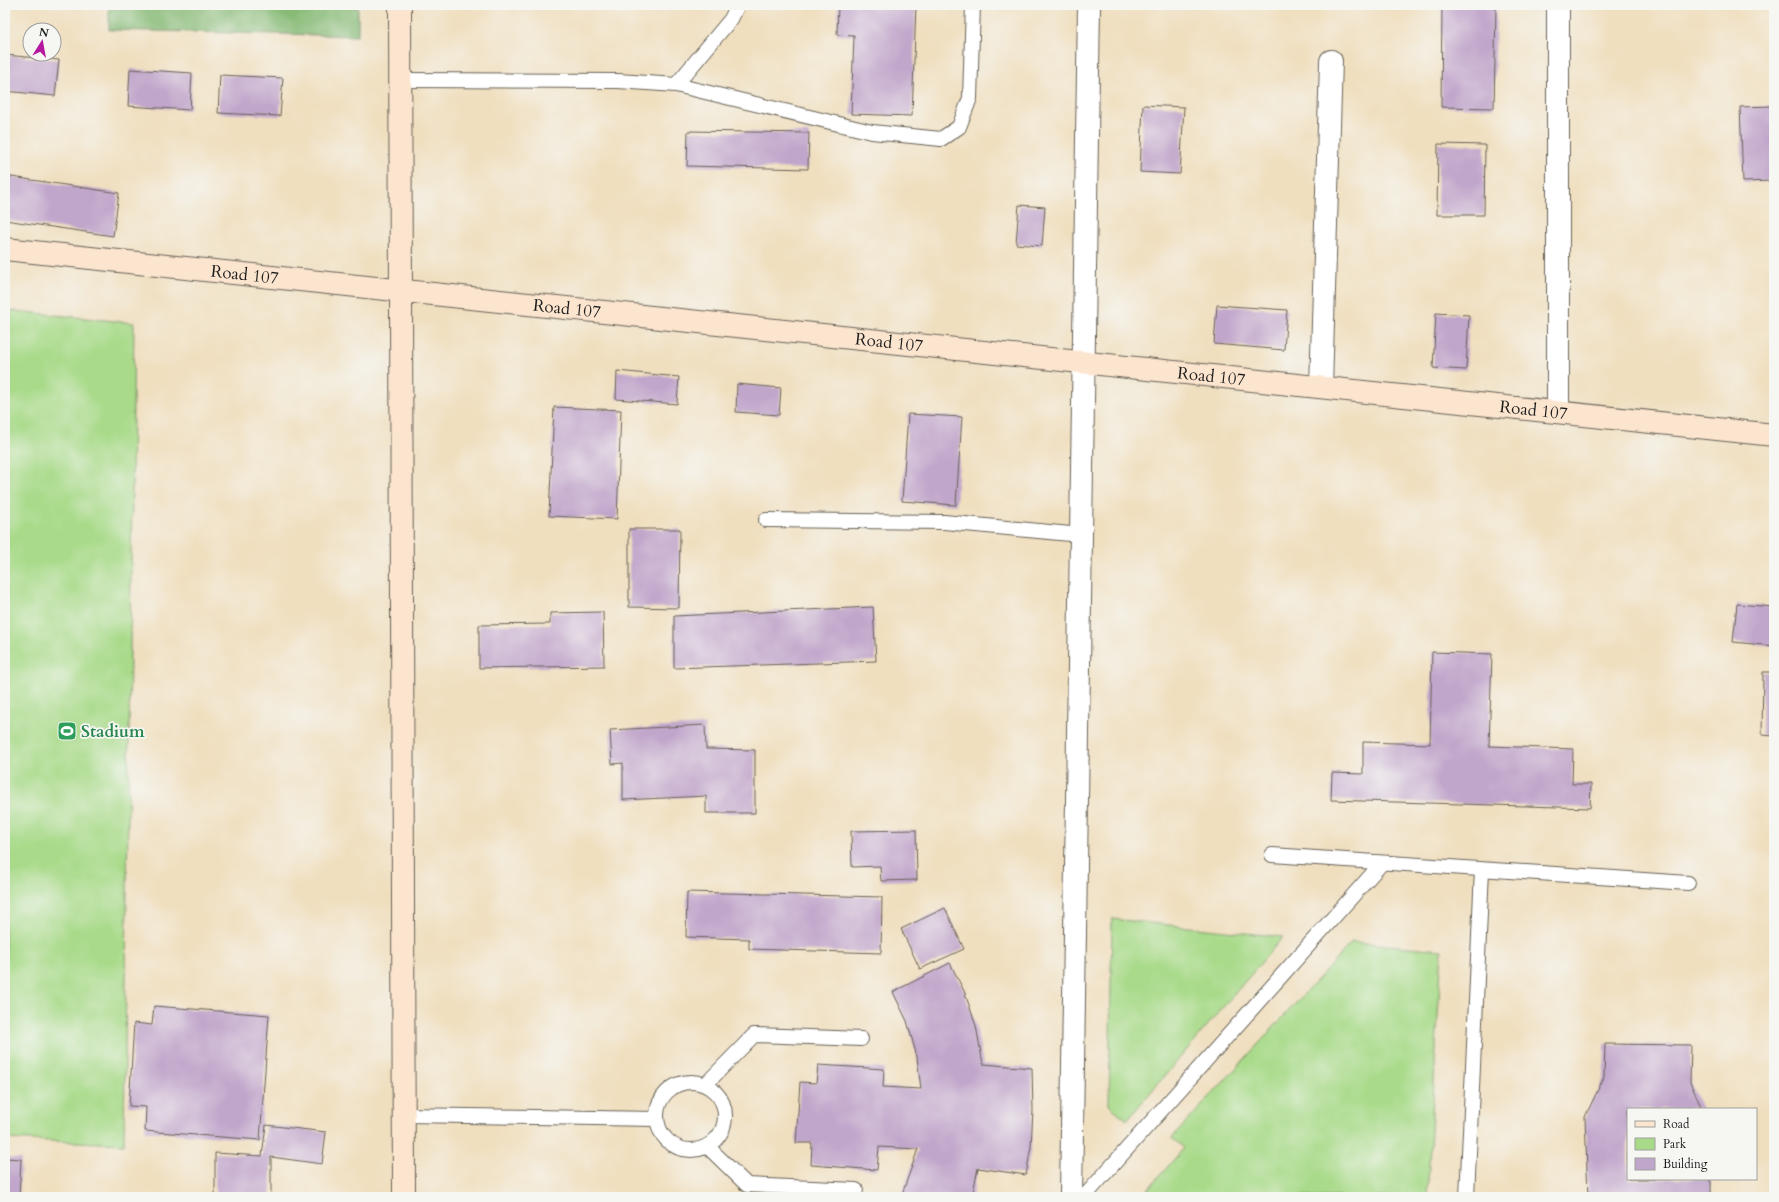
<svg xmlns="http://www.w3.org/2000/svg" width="1779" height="1202" font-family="Cardo,serif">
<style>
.green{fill:#a8da89;stroke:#627b52}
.forest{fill:#86ba75;stroke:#516b48}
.building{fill:#c1a6cb}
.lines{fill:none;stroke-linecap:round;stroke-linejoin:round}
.lane-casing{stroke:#666055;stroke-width:16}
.street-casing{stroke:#666055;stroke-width:24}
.secondary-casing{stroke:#666055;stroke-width:24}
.lane{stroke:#fff;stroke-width:14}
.street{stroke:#fff;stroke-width:22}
.secondary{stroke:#fce5cf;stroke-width:22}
.labels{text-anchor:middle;stroke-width:3.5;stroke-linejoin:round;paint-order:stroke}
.street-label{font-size:17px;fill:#1c1c1c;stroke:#f6f6f2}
.leisure-label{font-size:17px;font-weight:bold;fill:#27864d;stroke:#f6f6f2;text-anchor:start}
</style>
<rect width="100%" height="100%" fill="#f6f6f2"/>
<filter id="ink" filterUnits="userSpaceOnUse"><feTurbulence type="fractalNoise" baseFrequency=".025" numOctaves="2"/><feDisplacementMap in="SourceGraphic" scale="8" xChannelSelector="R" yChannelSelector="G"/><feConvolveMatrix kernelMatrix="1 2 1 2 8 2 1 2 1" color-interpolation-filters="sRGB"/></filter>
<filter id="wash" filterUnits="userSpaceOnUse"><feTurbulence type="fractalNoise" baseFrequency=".012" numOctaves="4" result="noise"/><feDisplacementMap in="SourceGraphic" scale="16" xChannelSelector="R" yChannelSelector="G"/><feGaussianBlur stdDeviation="0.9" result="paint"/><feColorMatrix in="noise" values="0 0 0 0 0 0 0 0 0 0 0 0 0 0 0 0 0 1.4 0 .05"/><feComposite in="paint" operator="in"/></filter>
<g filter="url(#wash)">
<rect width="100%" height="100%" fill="#f0dfbf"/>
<path class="green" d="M 5,310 L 134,323 L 124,1144 L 5,1139 Z
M 1112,919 L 1283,937 L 1127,1120 L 1109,1105 Z
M 1352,942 L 1442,950 L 1427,1197 L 1141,1197 L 1184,1148 L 1172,1138 Z"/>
<path class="forest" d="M 109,5 L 358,5 L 358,36 L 109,30 Z"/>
<g id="blocks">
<path class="building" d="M 838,5 L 916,5 L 912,116 L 851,114 L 854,36 L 837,35 Z
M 1442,5 L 1496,5 L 1494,108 L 1441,107 Z
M 5,55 L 59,60 L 55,96 L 5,91 Z
M 130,69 L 192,73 L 190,110 L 128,106 Z
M 220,75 L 283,78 L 280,116 L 218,113 Z
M 1143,105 L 1184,107 L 1180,174 L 1140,172 Z
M 1774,106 L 1774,181 L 1743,182 L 1740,107 Z
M 688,131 L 809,133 L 808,169 L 687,166 Z
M 1438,144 L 1485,145 L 1484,215 L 1437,215 Z
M 5,176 L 119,193 L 113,236 L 5,220 Z
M 1019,205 L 1045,207 L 1042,246 L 1016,244 Z
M 1217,305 L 1287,310 L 1284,350 L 1214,344 Z
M 1436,313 L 1469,315 L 1466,370 L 1433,368 Z
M 617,371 L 679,377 L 677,404 L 616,399 Z
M 737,384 L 781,388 L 779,415 L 736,412 Z
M 554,407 L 621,410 L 617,519 L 549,516 Z
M 908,414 L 962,417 L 956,505 L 902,501 Z
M 629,529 L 680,529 L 679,608 L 629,607 Z
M 1737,604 L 1774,607 L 1774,646 L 1733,642 Z
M 873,607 L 876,661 L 674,668 L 674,616 Z
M 603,612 L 604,666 L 479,668 L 479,625 L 550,624 L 550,613 Z
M 1432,652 L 1492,654 L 1489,746 L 1573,749 L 1572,784 L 1591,784 L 1590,808 L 1331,800 L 1332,773 L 1363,774 L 1363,742 L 1430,744 Z
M 1763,672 L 1774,672 L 1774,736 L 1762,735 Z
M 705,725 L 706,749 L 755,750 L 755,813 L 706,813 L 706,796 L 623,800 L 623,763 L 612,764 L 610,730 Z
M 916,830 L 917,880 L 881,881 L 880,866 L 852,867 L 851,831 Z
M 687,892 L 882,897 L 881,953 L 749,949 L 749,939 L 686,937 Z
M 945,908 L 964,949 L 920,969 L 901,929 Z
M 950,963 L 965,993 L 976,1026 L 983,1064 L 1032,1068 L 1033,1110 L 1031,1147 L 1026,1175 L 978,1168 L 972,1197 L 901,1197 L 918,1149 L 879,1147 L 877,1170 L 811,1165 L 812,1143 L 796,1143 L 800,1082 L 816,1083 L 818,1065 L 884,1069 L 883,1087 L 921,1089 L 917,1057 L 907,1021 L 893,992 Z
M 154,1006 L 269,1015 L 260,1140 L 145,1131 L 146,1107 L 129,1106 L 134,1023 L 152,1025 Z
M 1605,1044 L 1691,1045 L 1690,1082 L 1702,1109 L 1628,1109 L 1628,1179 L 1711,1179 L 1711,1197 L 1588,1197 L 1585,1117 L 1604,1077 Z
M 266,1125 L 326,1132 L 322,1164 L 271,1157 L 271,1197 L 215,1197 L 215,1153 L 262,1156 Z
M 5,1158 L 21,1159 L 19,1197 L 5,1197 Z"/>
</g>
</g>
<g filter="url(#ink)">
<use href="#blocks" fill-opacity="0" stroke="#666055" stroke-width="1"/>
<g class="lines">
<g class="lane-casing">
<path id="lane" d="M 401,80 L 618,81 L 676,85 L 872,132 L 941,139 L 959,127 L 970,98 L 973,5
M 676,85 L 731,19 L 738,5
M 766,520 L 944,522 L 1081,535
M 1272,855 L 1688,883
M657 1116a34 34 0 1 1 68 0a34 34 0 1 1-68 0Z
M 705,1085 L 754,1035 L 861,1039
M 404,1115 L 657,1119
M 708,1147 L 747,1185 L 856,1190
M 1084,1197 L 1382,863
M 1467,1197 L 1482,870"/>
</g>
<g class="street-casing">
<path id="street" d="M 1558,5 L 1558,412
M 1321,387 L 1331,61
M 1071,1197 L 1089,5"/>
</g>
<g class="secondary-casing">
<g id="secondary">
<path d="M 400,5 L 404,1197"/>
<path id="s1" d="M 5,249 L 1774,435"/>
</g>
</g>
<use href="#lane" class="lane"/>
<use href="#street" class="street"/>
<use href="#secondary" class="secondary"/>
</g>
</g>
<defs>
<g id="stadium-square" transform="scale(1)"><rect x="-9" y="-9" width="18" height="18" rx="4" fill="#2e9e5b" stroke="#f6f6f2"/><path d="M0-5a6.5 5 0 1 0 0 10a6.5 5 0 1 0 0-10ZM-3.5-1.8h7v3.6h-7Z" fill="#fff"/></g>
</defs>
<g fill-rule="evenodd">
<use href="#stadium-square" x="67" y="731"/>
</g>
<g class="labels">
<g class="street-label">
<text dy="6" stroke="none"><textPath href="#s1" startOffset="241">Road 107</textPath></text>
<text dy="6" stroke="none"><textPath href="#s1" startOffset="565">Road 107</textPath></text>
<text dy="6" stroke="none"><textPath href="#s1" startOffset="889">Road 107</textPath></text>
<text dy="6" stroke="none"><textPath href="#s1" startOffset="1213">Road 107</textPath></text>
<text dy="6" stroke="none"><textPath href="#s1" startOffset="1537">Road 107</textPath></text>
</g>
<g class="leisure-label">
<text x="81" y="737">Stadium</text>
</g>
</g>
<rect width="1779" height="1202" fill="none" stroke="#f6f6f2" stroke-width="20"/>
<rect x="1627" y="1108" width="130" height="72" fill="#f6f6f2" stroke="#9f9f9c"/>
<rect x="1635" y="1121" width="20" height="6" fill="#fce5cf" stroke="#9f9f9c"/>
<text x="1663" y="1128" font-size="12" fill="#1c1c1c">Road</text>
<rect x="1635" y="1138" width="20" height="12" fill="#a8da89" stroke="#9f9f9c"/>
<text x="1663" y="1148" font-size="12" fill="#1c1c1c">Park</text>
<rect x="1635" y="1158" width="20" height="12" fill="#c1a6cb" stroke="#9f9f9c"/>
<text x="1663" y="1168" font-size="12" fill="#1c1c1c">Building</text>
<g transform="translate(42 42) rotate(11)"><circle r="19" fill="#f6f6f2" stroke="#9f9f9c"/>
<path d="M0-3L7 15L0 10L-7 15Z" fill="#b5179e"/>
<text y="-6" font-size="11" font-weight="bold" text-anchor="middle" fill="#1c1c1c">N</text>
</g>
</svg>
